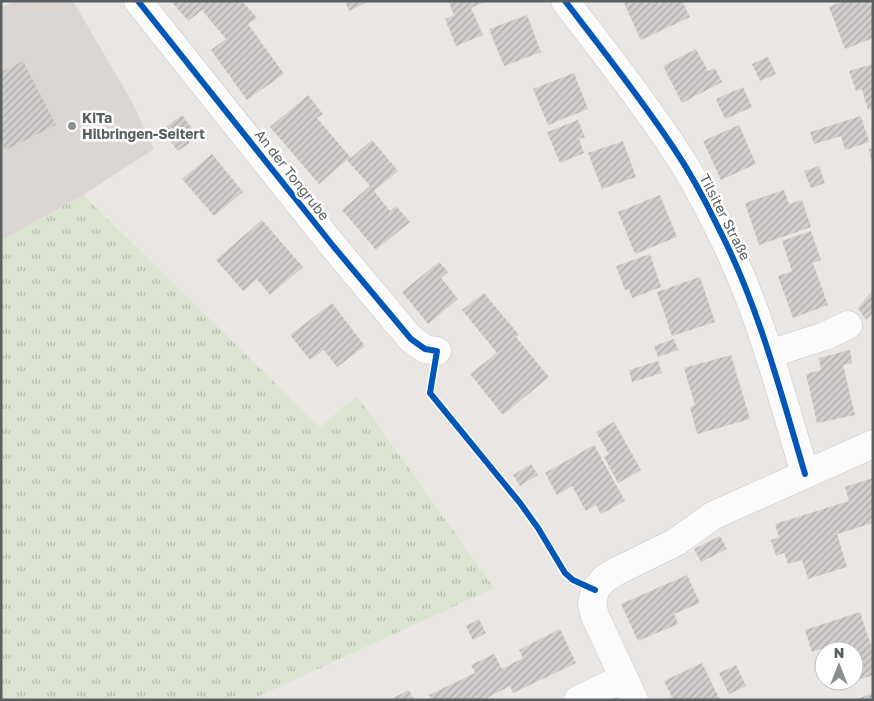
<svg xmlns="http://www.w3.org/2000/svg" width="874" height="701" font-family="'Golos Text',sans-serif">
<style>
.education{fill:#dcd6d3}
.grass{fill:url(#grass-tufts)}
.building{fill:url(#building-hatch)}
.lines{fill:none;stroke-linecap:round;stroke-linejoin:round}
.minor-casing{stroke:#c5c5c4;stroke-width:29}
.minor{stroke:#fcfbfb;stroke-width:28}
.cycleway-casing{stroke:#fff;stroke-width:9}
.cycleway{stroke:#0057b8;stroke-width:6}
.poi-dot{fill:#8c8f8f;stroke:#fff;stroke-width:2}
.labels{text-anchor:middle;stroke-width:5;stroke-linejoin:round;paint-order:stroke}
.poi-label{font-size:14px;font-weight:bold;fill:#5a6061;stroke:#fff;text-anchor:start}
.street-label{font-size:14px;fill:#5a6061;stroke:#fff}
</style>
<defs>
<pattern id="grass-tufts" width="24" height="20" patternUnits="userSpaceOnUse" patternTransform="scale(1.25)"><rect width="24" height="20" fill="#dae4cf"/><path d="M3 7l-1-3M5 7V3M7 7l1-3M15 17l-1-3M17 17v-4M19 17l1-3" fill="none" stroke="#b4bcab"/></pattern>
<pattern id="building-hatch" width="6" height="6" patternUnits="userSpaceOnUse" patternTransform="scale(1.25)"><rect width="6" height="6" fill="#d1cecd"/><path d="M-1 1l2-2M0 6l6-6M5 7l2-2" fill="none" stroke="#adabaa"/></pattern>
</defs>
<rect width="100%" height="100%" fill="#e9e6e4"/>
<path class="education" d="M 15,1 L 73,1 L 132,102 L 154,149 L 83,195 L 1,241 L 1,8 Z"/>
<path class="grass" d="M 83,195 L 320,427 L 357,396 L 494,588 L 250,700 L 1,700 L 1,241 Z"/>
<path class="building" d="M 171,1 L 242,1 L 257,18 L 248,24 L 284,74 L 247,100 L 211,50 L 226,39 L 202,10 L 188,21 Z
M 345,1 L 364,1 L 365,3 L 349,11 Z
M 448,1 L 487,1 L 471,8 L 483,35 L 456,46 L 445,19 L 454,15 Z
M 623,1 L 668,1 L 668,3 L 682,1 L 690,17 L 641,40 Z
M 843,1 L 869,1 L 873,11 L 873,38 L 845,49 L 829,7 Z
M 527,15 L 541,52 L 504,66 L 489,29 Z
M 696,49 L 708,71 L 715,68 L 722,82 L 682,103 L 663,66 Z
M 768,57 L 776,74 L 760,81 L 752,64 Z
M 23,61 L 56,125 L 5,150 L 1,142 L 1,72 Z
M 873,64 L 873,109 L 868,110 L 862,89 L 856,91 L 849,71 Z
M 574,73 L 588,109 L 548,125 L 533,89 Z
M 743,87 L 752,107 L 725,119 L 716,99 Z
M 308,95 L 323,114 L 317,118 L 351,158 L 372,140 L 398,171 L 374,191 L 390,211 L 396,206 L 410,222 L 376,250 L 342,210 L 370,186 L 347,160 L 319,184 L 270,127 Z
M 182,115 L 198,137 L 178,151 L 162,130 Z
M 861,116 L 869,142 L 845,150 L 841,136 L 814,144 L 810,132 Z
M 578,120 L 585,137 L 579,139 L 584,153 L 560,163 L 547,132 Z
M 739,125 L 756,164 L 721,180 L 703,141 Z
M 623,141 L 636,177 L 602,189 L 588,153 Z
M 873,148 L 873,165 L 872,166 L 869,149 Z
M 212,154 L 243,192 L 214,216 L 182,179 Z
M 819,166 L 825,183 L 811,188 L 804,171 Z
M 784,190 L 789,204 L 802,200 L 811,227 L 759,245 L 745,203 Z
M 660,195 L 677,237 L 635,254 L 618,212 Z
M 262,220 L 303,267 L 270,295 L 257,279 L 243,291 L 216,260 Z
M 811,231 L 821,260 L 813,263 L 828,305 L 793,318 L 778,276 L 792,271 L 782,241 Z
M 650,254 L 661,287 L 632,298 L 629,289 L 625,290 L 616,266 Z
M 439,262 L 448,272 L 441,278 L 458,299 L 428,324 L 402,292 Z
M 700,277 L 715,322 L 672,336 L 657,292 Z
M 873,290 L 873,312 L 866,320 L 858,308 Z
M 484,293 L 519,335 L 516,337 L 549,377 L 503,415 L 470,374 L 497,353 L 462,310 Z
M 332,303 L 365,346 L 337,367 L 324,350 L 310,360 L 290,335 Z
M 674,339 L 678,350 L 658,357 L 654,346 Z
M 850,350 L 852,363 L 843,365 L 855,415 L 817,423 L 806,374 L 821,370 L 819,358 Z
M 731,355 L 750,419 L 697,434 L 690,407 L 695,405 L 684,368 Z
M 658,361 L 662,373 L 632,382 L 629,370 Z
M 614,422 L 641,470 L 618,483 L 604,457 L 609,454 L 596,432 Z
M 594,445 L 625,501 L 601,514 L 596,505 L 586,511 L 572,486 L 557,495 L 545,473 Z
M 531,464 L 538,475 L 520,486 L 513,475 Z
M 873,478 L 873,523 L 837,534 L 847,567 L 808,579 L 802,560 L 788,564 L 784,553 L 776,556 L 771,540 L 779,537 L 775,524 L 849,501 L 845,487 Z
M 720,536 L 727,549 L 701,562 L 694,549 Z
M 687,575 L 700,603 L 674,614 L 678,624 L 638,641 L 621,604 Z
M 860,612 L 873,652 L 873,675 L 840,686 L 838,681 L 854,681 L 854,651 L 828,651 L 827,647 L 812,652 L 805,630 Z
M 479,619 L 486,633 L 473,640 L 466,626 Z
M 560,629 L 576,663 L 513,693 L 510,686 L 487,698 L 488,700 L 432,700 L 429,695 L 475,673 L 471,665 L 494,654 L 502,669 L 523,658 L 519,650 Z
M 702,663 L 720,700 L 666,700 L 672,697 L 664,681 Z
M 736,665 L 746,686 L 729,694 L 719,673 Z
M 409,690 L 414,700 L 389,700 Z
M 873,693 L 873,700 L 854,700 Z"/>
<g class="lines">
<g class="minor-casing">
<path id="minor" d="M 138,1 L 334,247 L 411,339 L 425,349 L 437,351
M 565,1 C 602,49 640,97 673,147 C 690,172 705,200 718,227 C 758,304 780,390 805,474
M 769,354 L 825,336 L 848,325
M 578,700 L 624,678
M 634,700 L 595,616 L 592,604 L 595,590 L 604,579 L 617,571 L 676,542 L 714,515 L 873,444"/>
</g>
<use href="#minor" class="minor"/>
<g class="cycleway-casing">
<path id="cycleway" d="M 138,1 L 334,247 L 411,339 L 425,349 L 437,351 L 430,393 L 520,503 L 538,528 L 565,573 L 573,580 L 595,590
M 565,1 C 602,49 640,97 673,147 C 690,172 705,200 718,227 C 758,304 780,390 805,474"/>
</g>
<use href="#cycleway" class="cycleway"/>
</g>
<circle class="poi-dot" cx="72" cy="126" r="5"/>
<g class="labels">
<g class="poi-label">
<text x="82" y="123">KiTa<tspan x="82" dy="16">Hilbringen-Seitert</tspan></text>
</g>
<g class="street-label">
<text transform="translate(292 175) rotate(52)" y="5">An der Tongrube</text>
<text transform="translate(725 217) rotate(63)" y="5">Tilsiter Straße</text>
</g>
</g>
<rect width="874" height="701" fill="none" stroke="#5a6061" stroke-width="5"/>
<g transform="translate(839 666)"><circle r="24" fill="#ffffff" stroke="#bdbfc0"/>
<path d="M0-4L9 19L0 12L-9 19Z" fill="#8c8f8f"/>
<text y="-8" font-size="14" font-weight="bold" text-anchor="middle" fill="#5a6061">N</text>
</g>
</svg>
